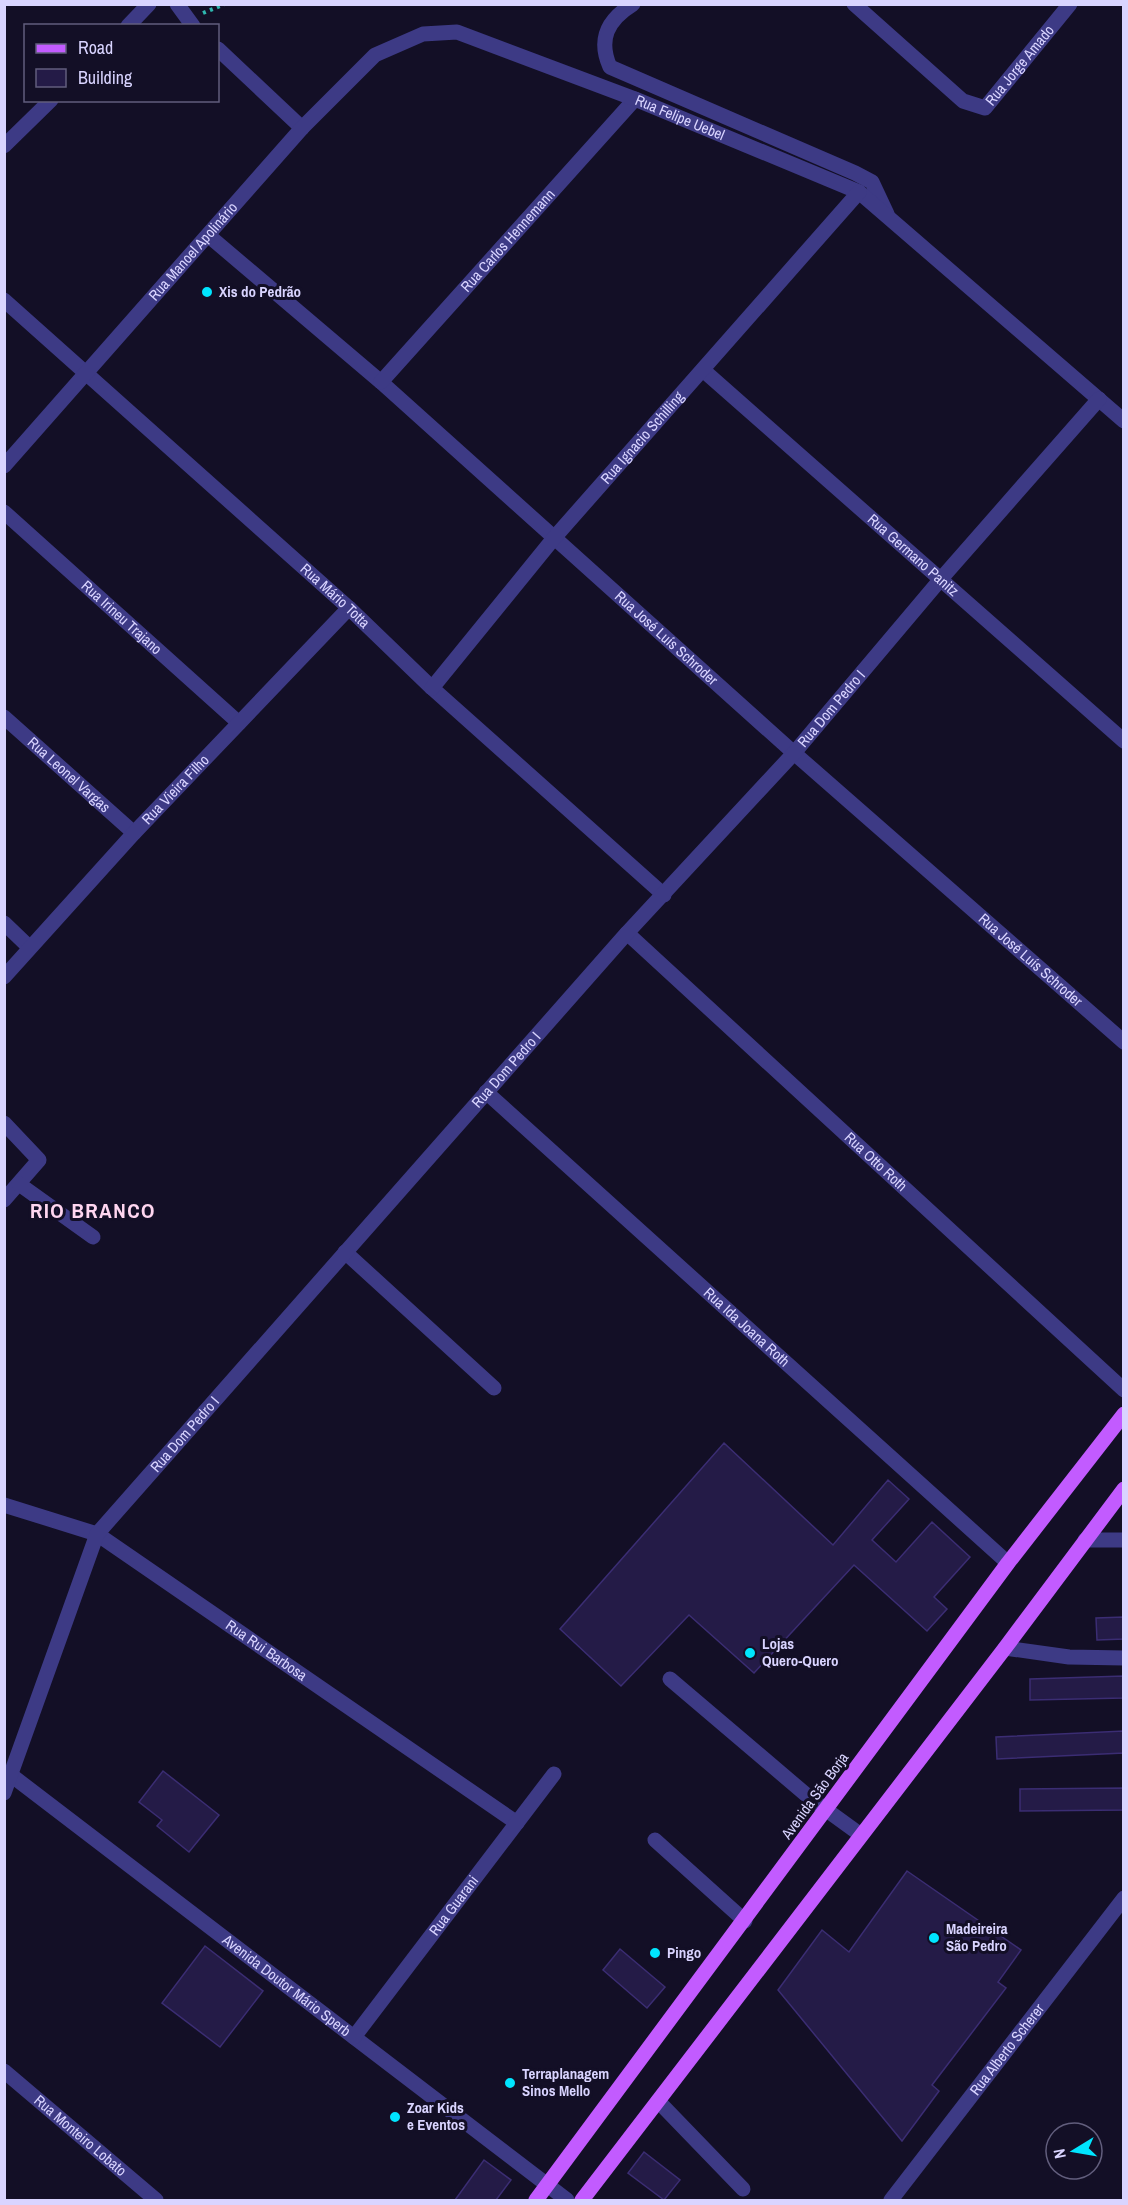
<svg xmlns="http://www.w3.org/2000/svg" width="1128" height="2205" font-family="'Archivo Narrow',sans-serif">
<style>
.building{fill:#241b47;stroke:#3b2d73;stroke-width:1.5}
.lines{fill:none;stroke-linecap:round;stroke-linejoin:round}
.path{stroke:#2fb8b0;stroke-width:4;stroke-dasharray:3 4.5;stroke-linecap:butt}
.minor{stroke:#3d3a85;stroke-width:15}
.major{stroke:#c25bff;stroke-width:15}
.poi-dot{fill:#00e5ff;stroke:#130f26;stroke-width:2}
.labels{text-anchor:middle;stroke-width:6;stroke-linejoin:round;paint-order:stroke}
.street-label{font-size:15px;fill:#d9d4ff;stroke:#130f26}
.poi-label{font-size:15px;font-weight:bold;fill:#d9d4ff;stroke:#130f26;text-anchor:start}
.district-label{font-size:21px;font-weight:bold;letter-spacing:1.5px;fill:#ffd6f0;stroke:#130f26}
</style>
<rect width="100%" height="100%" fill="#130f26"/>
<path class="building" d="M 724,1443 L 833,1545 L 888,1480 L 909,1499 L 872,1540 L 896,1562 L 932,1522 L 970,1557 L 934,1597 L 947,1609 L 927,1631 L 854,1565 L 754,1673 L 689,1615 L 621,1686 L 560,1629 Z
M 1124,1617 L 1124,1639 L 1097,1640 L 1096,1618 Z
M 1124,1676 L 1124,1698 L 1030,1700 L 1030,1679 Z
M 1124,1731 L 1124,1753 L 997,1759 L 996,1737 Z
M 163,1771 L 219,1815 L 189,1852 L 157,1826 L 162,1820 L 139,1802 Z
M 1124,1788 L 1124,1810 L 1020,1811 L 1020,1789 Z
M 907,1871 L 1021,1950 L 998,1982 L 1006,1988 L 932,2085 L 939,2091 L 902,2141 L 778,1990 L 822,1930 L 849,1952 Z
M 205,1946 L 263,1991 L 220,2047 L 162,2003 Z
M 620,1949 L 665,1987 L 647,2008 L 603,1970 Z
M 644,2152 L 680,2180 L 664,2200 L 628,2173 Z
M 484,2160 L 511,2180 L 496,2200 L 455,2200 Z"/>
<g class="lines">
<path class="path" d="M 203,13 L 225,4"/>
<g class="minor">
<path d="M 177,4 L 193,26"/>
<path d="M 633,4 C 607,20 598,40 610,67 L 855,173 L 872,182 L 887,214"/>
<path id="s1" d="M 854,4 L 963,101 L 985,108 L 1070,4"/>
<path d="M 128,26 L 149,4"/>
<path d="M 218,49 L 302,128"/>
<path d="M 4,146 L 51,100"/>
<path id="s2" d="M 209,236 L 381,382 L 794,753 L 1124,1042"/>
<path id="s3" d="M 4,300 L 349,608 L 432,688 L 664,895"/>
<path id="s4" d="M 703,370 L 1124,741"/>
<path id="s5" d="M 381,382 L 635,99"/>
<path id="s6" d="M 4,466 L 302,128 L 375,55 L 423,34 L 457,32 L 635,99 L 859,192 L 1124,421"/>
<path id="s7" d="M 4,512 L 239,723"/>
<path id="s8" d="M 432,688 L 554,538 L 859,192"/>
<path id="s9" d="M 4,717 L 134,833"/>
<path d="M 4,923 L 29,947"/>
<path id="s10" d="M 627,933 L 1124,1390"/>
<path id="s11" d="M 4,977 L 134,833 L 349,608"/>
<path id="s12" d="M 486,1092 L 1008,1563"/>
<path d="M 4,1123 L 39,1160 L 4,1200"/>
<path d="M 19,1184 L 93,1237"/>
<path d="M 345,1252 L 494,1388"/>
<path id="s13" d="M 4,1505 L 97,1534 L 517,1823"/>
<path d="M 1085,1540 L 1124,1540"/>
<path d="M 1005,1648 L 1069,1657 L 1124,1658"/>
<path d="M 670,1679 L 810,1798 L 861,1835"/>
<path id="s14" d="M 4,1773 L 11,1775 L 567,2200"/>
<path id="s15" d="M 4,1793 L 97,1534 L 627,933 L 794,753 L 940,580 L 1099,399"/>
<path d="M 655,1840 L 745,1921"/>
<path id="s16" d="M 354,2037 L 554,1774"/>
<path id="s17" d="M 4,2071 L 156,2200"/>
<path d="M 658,2101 L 743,2189"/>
<path id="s18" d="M 891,2200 L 1124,1898"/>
</g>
<path class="major" d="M 536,2200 L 1008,1563 L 1124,1414
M 582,2200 L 1005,1648 L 1124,1489"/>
</g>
<g class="poi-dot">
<circle cx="207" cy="292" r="6"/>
<circle cx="750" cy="1653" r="6"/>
<circle cx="934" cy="1938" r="6"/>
<circle cx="655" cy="1953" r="6"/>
<circle cx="510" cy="2083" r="6"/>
<circle cx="395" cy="2117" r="6"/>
</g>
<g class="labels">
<g class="street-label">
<text dy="5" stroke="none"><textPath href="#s1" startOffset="224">Rua Jorge Amado</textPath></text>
<text dy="5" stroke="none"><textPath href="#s6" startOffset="879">Rua Felipe Uebel</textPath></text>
<text dy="5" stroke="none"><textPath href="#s5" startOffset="190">Rua Carlos Hennemann</textPath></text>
<text dy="5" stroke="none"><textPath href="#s6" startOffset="286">Rua Manoel Apolinário</textPath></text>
<text dy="5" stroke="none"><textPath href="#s8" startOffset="327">Rua Ignacio Schilling</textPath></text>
<text dy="5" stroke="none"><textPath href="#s4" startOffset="280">Rua Germano Panitz</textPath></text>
<text dy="5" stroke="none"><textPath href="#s3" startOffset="444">Rua Mário Totta</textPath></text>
<text dy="5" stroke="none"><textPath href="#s7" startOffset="158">Rua Irineu Trajano</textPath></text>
<text dy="5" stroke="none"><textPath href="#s2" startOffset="609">Rua José Luís Schroder</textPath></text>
<text dy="5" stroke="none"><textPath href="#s15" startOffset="1380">Rua Dom Pedro I</textPath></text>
<text dy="5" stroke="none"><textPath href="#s9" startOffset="87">Rua Leonel Vargas</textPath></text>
<text dy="5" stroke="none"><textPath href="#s11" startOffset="254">Rua Vieira Filho</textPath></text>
<text dy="5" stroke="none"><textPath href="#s2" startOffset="1095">Rua José Luís Schroder</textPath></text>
<text dy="5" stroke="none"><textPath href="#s15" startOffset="894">Rua Dom Pedro I</textPath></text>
<text dy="5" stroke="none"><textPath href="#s10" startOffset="338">Rua Otto Roth</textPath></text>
<text dy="5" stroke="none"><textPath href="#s12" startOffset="351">Rua Ida Joana Roth</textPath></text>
<text dy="5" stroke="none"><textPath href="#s15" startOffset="408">Rua Dom Pedro I</textPath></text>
<text dy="5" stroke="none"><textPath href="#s13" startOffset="303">Rua Rui Barbosa</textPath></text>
<text transform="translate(815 1796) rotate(-54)" y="5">Avenida São Borja</text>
<text dy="5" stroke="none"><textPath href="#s16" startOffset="165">Rua Guarani</textPath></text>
<text dy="5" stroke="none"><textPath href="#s14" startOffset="354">Avenida Doutor Mário Sperb</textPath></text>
<text dy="5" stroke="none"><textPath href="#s18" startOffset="190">Rua Alberto Scherer</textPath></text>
<text dy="5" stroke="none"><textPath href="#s17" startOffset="100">Rua Monteiro Lobato</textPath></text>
</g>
<g class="poi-label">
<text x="219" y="297">Xis do Pedrão</text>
<text x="762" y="1649">Lojas<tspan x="762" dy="17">Quero-Quero</tspan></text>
<text x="946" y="1934">Madeireira<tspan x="946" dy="17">São Pedro</tspan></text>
<text x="667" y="1958">Pingo</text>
<text x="522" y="2079">Terraplanagem<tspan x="522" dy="17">Sinos Mello</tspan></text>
<text x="407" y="2113">Zoar Kids<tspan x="407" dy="17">e Eventos</tspan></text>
</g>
<g class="district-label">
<text x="93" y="1218">RIO BRANCO</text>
</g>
</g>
<rect width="1128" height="2205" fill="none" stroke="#d9d4ff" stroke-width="12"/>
<rect x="24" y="24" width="195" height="78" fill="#130f26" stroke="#625e7d" stroke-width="1.5"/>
<rect x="36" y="44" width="30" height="9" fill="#c25bff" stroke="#625e7d" stroke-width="1.5"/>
<text x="78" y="54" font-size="18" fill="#d9d4ff">Road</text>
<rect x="36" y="69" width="30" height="18" fill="#241b47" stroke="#625e7d" stroke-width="1.5"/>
<text x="78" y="84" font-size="18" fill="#d9d4ff">Building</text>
<g transform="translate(1074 2151) rotate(259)"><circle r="28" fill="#130f26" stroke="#625e7d" stroke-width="1.5"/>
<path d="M0-4.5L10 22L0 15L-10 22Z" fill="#00e5ff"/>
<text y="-9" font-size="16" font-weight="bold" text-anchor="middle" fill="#d9d4ff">N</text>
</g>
</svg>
